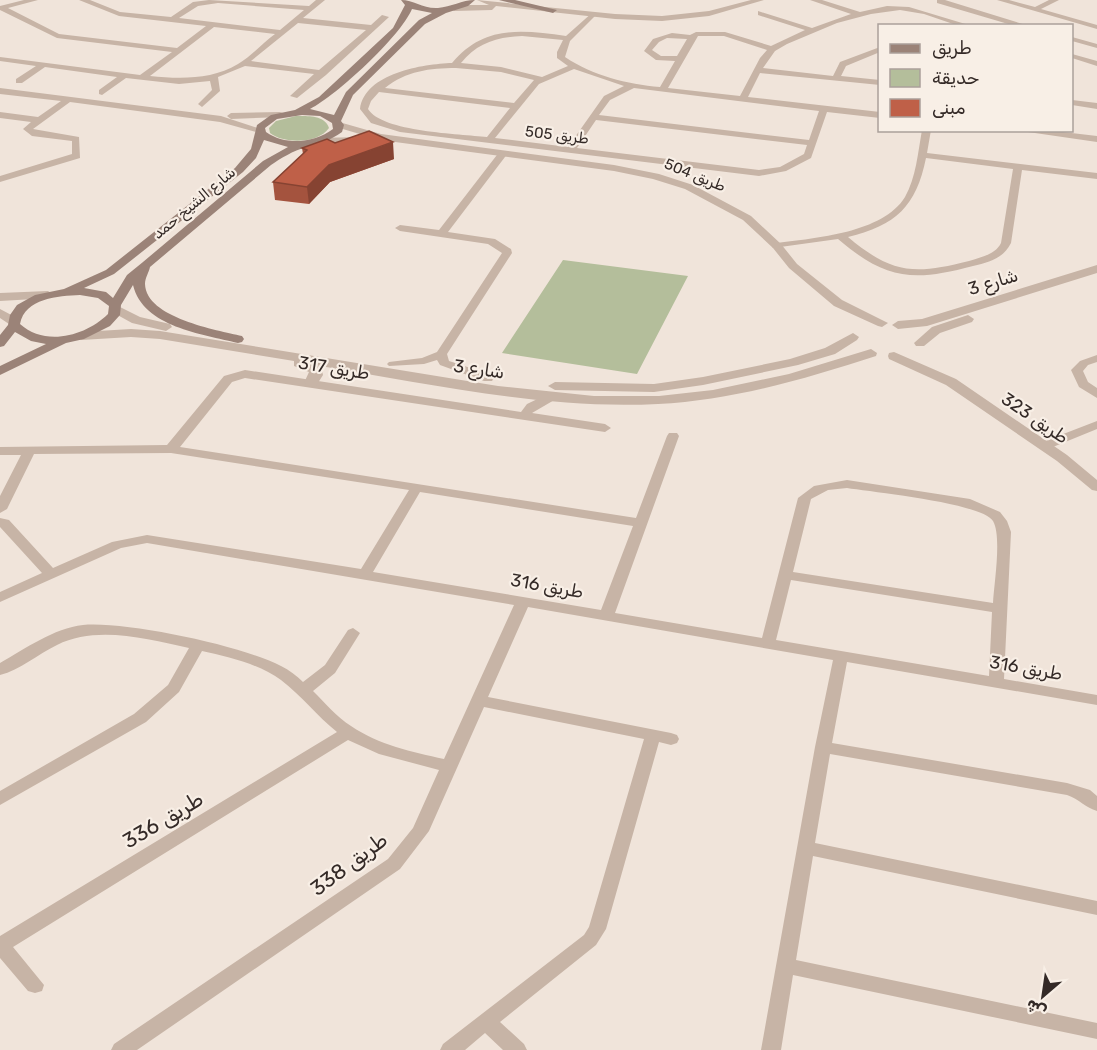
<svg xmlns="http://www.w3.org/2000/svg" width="1097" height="1050" font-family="Rubik,Cairo,sans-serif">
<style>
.green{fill:#b4be9b}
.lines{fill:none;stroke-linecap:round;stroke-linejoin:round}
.minor{fill:#c7b4a6;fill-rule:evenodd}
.tertiary{fill:#c7b4a6;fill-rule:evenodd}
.secondary{fill:#9b8378;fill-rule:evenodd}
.wall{fill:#a4533e}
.shaded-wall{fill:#864332}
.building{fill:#bf6048;stroke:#864332;stroke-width:1.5}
.labels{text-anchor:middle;stroke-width:4.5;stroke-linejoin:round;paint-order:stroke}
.far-street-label{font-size:15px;fill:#342a27;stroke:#f8efe6}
.street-label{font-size:18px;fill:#342a27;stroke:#f8efe6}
.near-street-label{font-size:21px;fill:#342a27;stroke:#f8efe6}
</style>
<rect width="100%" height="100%" fill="#f0e4da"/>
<path class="green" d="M 296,116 C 308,116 325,115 329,128 C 318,144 284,144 270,133 L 269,128 L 276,121 Z
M 563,260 L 688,276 L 637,374 L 502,353 Z"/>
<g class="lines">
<path class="minor" d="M 24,0 L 38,0 L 8,8 L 59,34 L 177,48 L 206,26 L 119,16 L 79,0 L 90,0 L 120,12 L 171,17 L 193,2 L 209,0 L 309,6 L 316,0 L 325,0 L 303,18 L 371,25 L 382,15 L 389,17 L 326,75 L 297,98 L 290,96 L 314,74 L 245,66 L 218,77 L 220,91 L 202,107 L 198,104 L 212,90 L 210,81 L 179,84 L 126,78 L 102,95 L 99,94 L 99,90 L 117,77 L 45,67 L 22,83 L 16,83 L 16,79 L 36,66 L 0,61 L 0,57 L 140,75 L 172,52 L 57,38 L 0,10 L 0,6 ZM 218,3 L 304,10 L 280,30 L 179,18 L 198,6 ZM 298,23 L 366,30 L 319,70 L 251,61 ZM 214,27 L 275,34 C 263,43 251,56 238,64 C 211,80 180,79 150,76 Z
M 810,0 L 822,0 L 860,12 L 887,6 L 909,7 L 972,26 L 959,26 L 924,14 L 900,10 L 871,14 L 837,23 L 787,44 L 775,51 L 763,68 L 833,76 L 840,62 L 880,47 L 880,52 L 846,66 L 841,76 L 880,80 L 880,85 L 760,73 L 748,97 L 880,112 L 880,118 L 827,112 L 811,158 L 786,171 L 759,176 L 400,132 L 371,123 L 360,109 C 365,73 423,64 452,63 C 484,25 521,30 566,36 L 593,12 L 597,14 L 570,41 L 565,57 C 593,76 627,84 660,87 L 675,61 L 656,60 L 644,51 L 653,39 L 672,33 L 690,35 L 696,32 L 725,32 L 771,46 L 805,30 L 758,15 L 758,11 L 812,28 L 851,14 ZM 522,36 L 563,40 L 557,52 L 557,58 L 568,66 L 542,77 L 501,67 L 461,63 C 477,43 496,37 522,36 ZM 698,36 L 724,36 L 767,50 L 760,58 L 740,96 L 668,88 ZM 667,38 L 687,39 L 677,56 L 661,56 L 652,50 L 659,42 ZM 456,68 L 501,72 L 534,80 L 514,103 L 385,88 C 406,71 430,68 456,68 ZM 574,69 L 624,86 L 604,96 L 568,147 L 495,138 L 539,84 ZM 634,88 L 819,111 L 809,140 L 599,115 L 610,100 ZM 379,92 L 510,108 L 487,137 C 460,134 382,132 368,109 L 371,101 ZM 596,120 L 807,145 L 804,154 L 780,167 L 759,170 L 577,148 Z
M 937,0 L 945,0 L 1029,26 L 1015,26 L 937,3 Z
M 997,0 L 1009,0 L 1035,7 L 1049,0 L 1059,0 L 1041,9 L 1097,25 L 1097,29 Z
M 1072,37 L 1097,44 L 1097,48 L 1072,41 Z
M 1072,54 L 1097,61 L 1097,66 L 1072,58 Z
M 0,88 L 221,116 L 264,130 L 260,133 L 220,122 L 70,102 L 33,129 L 79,137 L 80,158 L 0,182 L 0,176 L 72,154 L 72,141 L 32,136 L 23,129 L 31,122 L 0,118 L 0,112 L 38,117 L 61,101 L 0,94 Z
M 1072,100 L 1097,103 L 1097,109 L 1072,105 Z
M 280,112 L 283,113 L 283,117 L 231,119 L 227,116 L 231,113 Z
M 922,130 L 931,130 L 927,153 L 1097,173 L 1097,179 L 1022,170 L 1011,243 C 1003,259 989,262 973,266 C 913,282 886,280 838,239 L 773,248 L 772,246 L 777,243 C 815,238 883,233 905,197 C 916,178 918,152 922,130 ZM 926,158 L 1013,169 L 1001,243 C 995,255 981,257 969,261 C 914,275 892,274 848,237 C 896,225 916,207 926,158 Z
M 1014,130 L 1046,130 L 1097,136 L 1097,142 Z
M 500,151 L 508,153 L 448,232 L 495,239 L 511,249 L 512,253 L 447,354 L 449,361 L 492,375 L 494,378 L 492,381 L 484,381 L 440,365 L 437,360 L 424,364 L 389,366 L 387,364 L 389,362 L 422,358 L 437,352 L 502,253 L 488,244 L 400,231 L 395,228 L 400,225 L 439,230 Z
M 1097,355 L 1097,362 L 1088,365 L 1083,371 L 1088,382 L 1097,388 L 1097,398 L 1079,387 L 1071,370 L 1080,361 Z
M 245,370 L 521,412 L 527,404 L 552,392 L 556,393 L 558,396 L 556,399 L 532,413 L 605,424 L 611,428 L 605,432 L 245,378 L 232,382 L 180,447 L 636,518 L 667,436 L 669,433 L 677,433 L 679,436 L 615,613 L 762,638 L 798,498 L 814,486 L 847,480 L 970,499 L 1000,512 L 1007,521 L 1011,532 L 1004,679 L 1097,695 L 1097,705 L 847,662 L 832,743 L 1067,783 L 1090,790 L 1097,796 L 1097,811 C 1086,808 1079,799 1067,795 L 830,754 L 815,843 L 1097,901 L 1097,915 L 813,856 L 796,960 L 1097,1023 L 1097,1039 L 793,975 L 781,1050 L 761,1050 L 815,747 L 833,660 L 528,607 L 488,697 L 671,733 L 677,735 L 679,739 L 677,743 L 671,745 L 659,742 L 606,929 L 596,945 L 500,1022 L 524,1044 L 527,1050 L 503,1050 L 485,1033 L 465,1050 L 440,1050 L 443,1044 L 584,935 L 589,927 L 644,739 L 484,707 L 429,831 L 400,869 L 137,1050 L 111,1050 L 114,1044 L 388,859 L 413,828 L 439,770 L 379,754 L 348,740 L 13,947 L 44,985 L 42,991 L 35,993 L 28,991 L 0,958 L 0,936 L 337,732 C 317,716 302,696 281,680 C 259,664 229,657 202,651 L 179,692 L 146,722 L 0,805 L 0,791 L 134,714 L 168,685 L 189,648 C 147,639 97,625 57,645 C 38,654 20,670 0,675 L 0,663 C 25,649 54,628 83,625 C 126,621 243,646 281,666 C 289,670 297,676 303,682 L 325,665 L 348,630 L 353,628 L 360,633 L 335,673 L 313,691 C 325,703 337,717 351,726 C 379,745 412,752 444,759 L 514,605 L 147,543 L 121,548 L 0,602 L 0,592 L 42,573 L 0,527 L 0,518 L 9,520 L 53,568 L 112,542 L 147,535 L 361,569 L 409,490 L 171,453 L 34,454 L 7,509 L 0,513 L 0,496 L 21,455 L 0,455 L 0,447 L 167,445 L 224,376 ZM 847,488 C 872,492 982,503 993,521 C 1002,536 994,584 993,603 L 793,572 L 811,499 L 828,490 ZM 420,492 L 633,526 L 601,610 L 373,572 ZM 791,580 L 992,612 L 989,676 L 776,640 Z
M 1097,421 L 1097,429 L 1048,449 L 1044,450 L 1038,446 L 1040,443 Z"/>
<path class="tertiary" d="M 477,0 L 615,14 L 662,16 L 709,11 L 751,0 L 764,0 L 709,16 L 662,21 L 615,19 L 496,6 L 492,10 L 454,11 L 450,8 L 454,5 L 489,5 Z
M 339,122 L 381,134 L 614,165 L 659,174 L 693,185 L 751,216 L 781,244 L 797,264 L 842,300 L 888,323 L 882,327 L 878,326 L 834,306 L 789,268 L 773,248 L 743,220 L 685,189 L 653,179 L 614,171 L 380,140 L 336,127 L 336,123 Z
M 362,137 L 367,140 L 366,142 L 316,144 L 311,141 L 316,138 Z
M 1097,265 L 1097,273 L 927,326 L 898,329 L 892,325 L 898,321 L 922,319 Z
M 48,291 L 54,295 L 52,298 L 0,301 L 0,293 Z
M 116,305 L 140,317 L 170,324 L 172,327 L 166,331 L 132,323 L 112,312 L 112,306 Z
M 0,309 L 17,318 L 19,321 L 17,324 L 9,324 L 0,318 Z
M 968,315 L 974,319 L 972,322 L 940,333 L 924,346 L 916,346 L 914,343 L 932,327 Z
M 131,329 L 160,331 L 498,386 L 594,396 L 659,396 L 713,390 L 789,374 L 871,349 L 877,353 L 876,356 C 805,379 733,400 658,404 C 543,410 427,383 314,365 L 321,367 L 323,375 L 316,386 L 311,387 L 304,383 L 309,372 L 294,366 L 294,361 L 160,339 L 131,337 L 81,340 L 75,336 L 81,332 Z
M 853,333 L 859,337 L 857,340 L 835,354 L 798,365 L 703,385 L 654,392 L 555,390 L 548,386 L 555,382 L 654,384 L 703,377 L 790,359 L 825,348 Z
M 894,352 L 956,379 L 1067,455 L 1097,480 L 1097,491 L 1092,490 L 1057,461 L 946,385 L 889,359 L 888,356 L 889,353 Z"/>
<path class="secondary" d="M 401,0 C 414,0 423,9 438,8 C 451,7 462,0 475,0 L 468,6 L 446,13 L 425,24 L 353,95 L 341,121 L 344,125 L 342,132 C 330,141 319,143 306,147 C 293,151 281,158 271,165 L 150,267 C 149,272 145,278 145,284 C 146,318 217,330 242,336 L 244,339 L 242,342 L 238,343 C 202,334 143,327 133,285 L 121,305 L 120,315 L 110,326 L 84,339 L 66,343 L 0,375 L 0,366 L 46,344 L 31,341 L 15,332 L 4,346 L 0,347 L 0,335 L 8,325 L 10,315 L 17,305 L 35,295 L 64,289 L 106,270 L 235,168 L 251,149 L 257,125 L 271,115 L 295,110 L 319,97 L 393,28 L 405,5 ZM 412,9 L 432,13 L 419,20 L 346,92 L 334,115 L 310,109 C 337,95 400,37 412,9 ZM 302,115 L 320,116 L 332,123 L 333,129 C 314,143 286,146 266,132 L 265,128 L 277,119 ZM 264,140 L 288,147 L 263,161 L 143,262 L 127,275 L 113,298 L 106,292 L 84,288 L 114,274 L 243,172 L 256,158 ZM 80,295 L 98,298 L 109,306 L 108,314 C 86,336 45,347 20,324 C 25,298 58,296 80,295 Z
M 499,0 L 515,0 L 557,10 L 553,13 Z"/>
</g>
<path class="wall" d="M 335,143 L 394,159 L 330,182 L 309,204 L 275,200 L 273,182 L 303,154 L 302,148 Z"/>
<path class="shaded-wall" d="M 393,142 L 394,159 L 330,182 L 309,204 L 307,187 L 329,165 Z"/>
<path class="building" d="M 369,131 L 393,142 L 329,165 L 307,187 L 273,182 L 307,150 L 302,148 L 327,139 L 335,143 Z"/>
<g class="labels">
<g class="far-street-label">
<text transform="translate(557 135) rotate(7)" y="5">طريق 505</text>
<text transform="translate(695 175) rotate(22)" y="5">طريق 504</text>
<text transform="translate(194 203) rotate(-40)" y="5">شارع الشيخ حمد</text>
</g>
<g class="street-label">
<text transform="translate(993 282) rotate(-17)" y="6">شارع 3</text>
<text transform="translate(334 368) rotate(9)" y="6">طريق 317</text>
<text transform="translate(479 369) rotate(8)" y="6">شارع 3</text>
<text transform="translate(1035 418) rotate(34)" y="6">طريق 323</text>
<text transform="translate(547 586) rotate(10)" y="6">طريق 316</text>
<text transform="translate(1026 668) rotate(10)" y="6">طريق 316</text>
</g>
<g class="near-street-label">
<text transform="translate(163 820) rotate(-31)" y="7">طريق 336</text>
<text transform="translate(349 864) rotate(-37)" y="7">طريق 338</text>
</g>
</g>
<rect x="878" y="24" width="195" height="108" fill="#f8efe6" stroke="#aaa09a" stroke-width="1.5"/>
<rect x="890" y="44" width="30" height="9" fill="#9b8378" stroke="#aaa09a" stroke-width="1.5"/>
<text x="932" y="54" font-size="18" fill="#342a27">طريق</text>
<rect x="890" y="69" width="30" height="18" fill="#b4be9b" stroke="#aaa09a" stroke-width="1.5"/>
<text x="932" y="84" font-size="18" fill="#342a27">حديقة</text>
<rect x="890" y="99" width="30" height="18" fill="#bf6048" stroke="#aaa09a" stroke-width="1.5"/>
<text x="932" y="114" font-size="18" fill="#342a27">مبنى</text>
<g transform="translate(1043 996) rotate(209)" stroke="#f8efe6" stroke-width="4.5" paint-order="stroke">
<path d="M0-4.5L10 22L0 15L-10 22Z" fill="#342a27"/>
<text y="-9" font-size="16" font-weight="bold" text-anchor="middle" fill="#342a27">ش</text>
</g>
</svg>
